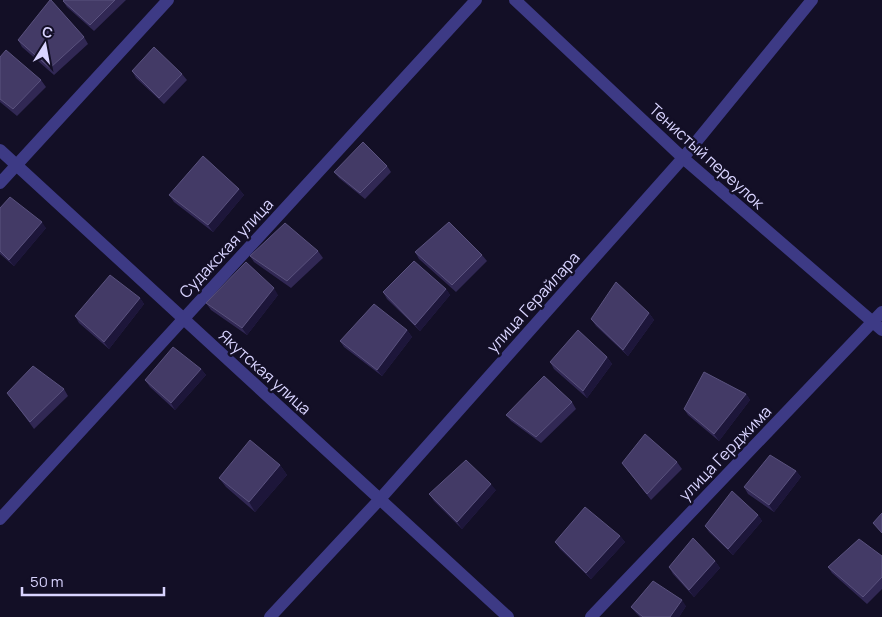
<svg xmlns="http://www.w3.org/2000/svg" width="882" height="617" font-family="Manrope,sans-serif">
<style>
.lines{fill:none;stroke-linecap:round;stroke-linejoin:round}
.street{stroke:#3d3a85;stroke-width:12}
.wall{fill:#312854}
.shaded-wall{fill:#1d163a}
.building{fill:#433a66;stroke:#5a527e}
.labels{text-anchor:middle;stroke-width:5;stroke-linejoin:round;paint-order:stroke}
.street-label{font-size:16px;fill:#d9d4ff;stroke:#130f26}
</style>
<rect width="100%" height="100%" fill="#130f26"/>
<g class="lines">
<path class="street" d="M 515,0 L 683,158 L 882,330
M 0,150 L 508,617
M 0,183 L 168,0
M 0,519 L 476,0
M 270,617 L 380,499 L 683,158 L 812,0
M 591,617 L 882,312"/>
</g>
<path class="wall" d="M 64,0 L 126,0 L 94,31 L 67,7 L 63,1 Z
M 84,37 L 88,44 L 54,75 L 22,47 L 18,40 Z
M 0,57 L 41,80 L 46,87 L 17,116 L 0,102 Z
M 132,71 L 182,74 L 187,80 L 164,104 L 136,78 Z
M 387,166 L 391,172 L 365,199 L 339,178 L 334,172 Z
M 239,189 L 244,195 L 213,232 L 174,202 L 169,195 Z
M 0,208 L 46,228 L 14,266 L 0,254 Z
M 318,251 L 323,258 L 291,288 L 254,262 L 250,256 Z
M 415,252 L 482,255 L 487,261 L 456,292 L 419,259 Z
M 446,289 L 450,295 L 420,331 L 387,299 L 383,292 Z
M 278,295 L 247,335 L 211,310 L 206,303 Z
M 140,298 L 144,304 L 109,349 L 79,323 L 75,316 Z
M 649,313 L 654,320 L 628,356 L 596,326 L 591,319 Z
M 407,330 L 412,337 L 382,376 L 344,347 L 340,341 Z
M 607,357 L 612,364 L 587,398 L 554,369 L 550,362 Z
M 201,369 L 206,375 L 175,410 L 150,387 L 145,380 Z
M 64,389 L 68,396 L 34,429 L 12,399 Z
M 746,394 L 750,400 L 719,441 L 688,415 L 684,409 Z
M 572,402 L 576,409 L 541,443 L 511,421 L 506,415 Z
M 677,462 L 682,469 L 651,500 L 622,463 Z
M 280,465 L 287,475 L 255,512 L 226,487 L 219,478 Z
M 796,471 L 801,477 L 774,512 L 748,494 L 744,487 Z
M 496,490 L 462,529 L 434,501 L 429,494 Z
M 758,515 L 762,521 L 733,555 L 709,532 L 705,526 Z
M 620,536 L 625,542 L 591,579 L 560,549 L 555,542 Z
M 882,556 L 882,589 L 867,604 L 832,573 L 828,567 Z
M 715,561 L 720,568 L 694,597 L 673,574 L 669,567 Z
M 686,606 L 679,617 L 640,617 L 636,613 L 631,607 Z"/>
<path class="shaded-wall" d="M 239,189 L 244,195 L 213,232 L 208,225 Z
M 42,222 L 46,228 L 14,266 L 9,260 Z
M 274,288 L 278,295 L 247,335 L 242,328 Z
M 446,289 L 450,295 L 420,331 L 415,325 Z
M 140,298 L 144,304 L 109,349 L 104,342 Z
M 649,313 L 654,320 L 628,356 L 623,350 Z
M 407,330 L 412,337 L 382,376 L 377,370 Z
M 607,357 L 612,364 L 587,398 L 583,391 Z
M 201,369 L 206,375 L 175,410 L 171,403 Z
M 746,394 L 750,400 L 719,441 L 714,434 Z
M 280,465 L 287,475 L 255,512 L 249,502 Z
M 796,471 L 801,477 L 774,512 L 769,505 Z
M 491,484 L 496,490 L 462,529 L 457,522 Z
M 758,515 L 762,521 L 733,555 L 728,549 Z
M 620,536 L 625,542 L 591,579 L 586,573 Z
M 715,561 L 720,568 L 694,597 L 689,590 Z
M 682,600 L 686,606 L 679,617 L 670,617 Z"/>
<path class="building" d="M 50,0 L 51,0 L 84,37 L 50,68 L 18,40 Z
M 64,0 L 115,0 L 90,25 L 63,1 Z
M 154,47 L 182,74 L 159,98 L 132,71 Z
M 6,50 L 41,80 L 13,109 L 0,99 L 0,57 Z
M 363,142 L 387,166 L 360,193 L 334,172 Z
M 203,156 L 239,189 L 208,225 L 169,195 Z
M 10,197 L 42,222 L 9,260 L 0,251 L 0,208 Z
M 449,222 L 482,255 L 452,285 L 415,252 Z
M 285,223 L 318,251 L 287,281 L 250,256 Z
M 414,261 L 446,289 L 415,325 L 383,292 Z
M 246,262 L 274,288 L 242,328 L 206,303 Z
M 110,275 L 140,298 L 104,342 L 75,316 Z
M 616,282 L 649,313 L 623,350 L 591,319 Z
M 374,304 L 407,330 L 377,370 L 340,341 Z
M 578,330 L 607,357 L 583,391 L 550,362 Z
M 173,347 L 201,369 L 171,403 L 145,380 Z
M 33,366 L 64,389 L 30,422 L 7,393 Z
M 704,372 L 746,394 L 714,434 L 684,409 Z
M 544,376 L 572,402 L 536,437 L 506,415 Z
M 645,434 L 677,462 L 647,494 L 622,463 Z
M 250,440 L 280,465 L 249,502 L 219,478 Z
M 770,455 L 796,471 L 769,505 L 744,487 Z
M 466,460 L 491,484 L 457,522 L 429,494 Z
M 732,491 L 758,515 L 728,549 L 705,526 Z
M 585,507 L 620,536 L 586,573 L 555,542 Z
M 882,513 L 882,533 L 873,523 Z
M 693,538 L 715,561 L 689,590 L 669,567 Z
M 859,539 L 882,556 L 882,577 L 863,597 L 828,567 Z
M 653,581 L 682,600 L 670,617 L 643,617 L 631,607 Z"/>
<g class="labels">
<g class="street-label">
<text transform="translate(707 156) rotate(42)" y="6">Тенистый переулок</text>
<text transform="translate(226 248) rotate(-47)" y="6">Судакская улица</text>
<text transform="translate(533 302) rotate(-48)" y="6">улица Герайлара</text>
<text transform="translate(265 372) rotate(42)" y="6">Якутская улица</text>
<text transform="translate(725 453) rotate(-46)" y="6">улица Герджима</text>
</g>
</g>
<g transform="translate(45 45) rotate(11)" stroke="#130f26" stroke-width="4" paint-order="stroke">
<path d="M0-4L9 19L0 12L-9 19Z" fill="#d9d4ff"/>
<text y="-8" font-size="14" font-weight="bold" text-anchor="middle" fill="#d9d4ff">С</text>
</g>
<path d="M22 587v8h142v-8" fill="none" stroke="#d9d4ff" stroke-width="2.5"/>
<text x="30" y="587" font-size="15" fill="#d9d4ff" stroke="#130f26" stroke-width="4" paint-order="stroke">50 m</text>
</svg>
